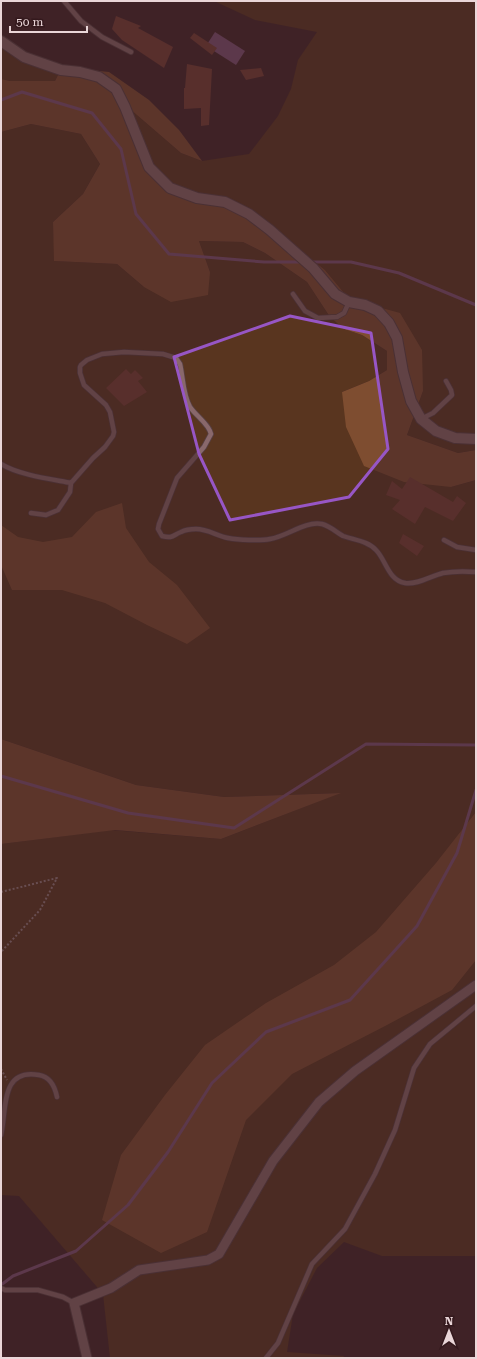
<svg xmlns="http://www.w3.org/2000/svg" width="477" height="1359" font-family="'Roboto Serif',serif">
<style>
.green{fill:#59351f}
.forest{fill:#7e4d30}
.water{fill:#7e5278}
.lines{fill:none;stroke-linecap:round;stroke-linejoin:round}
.stream{stroke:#7e5278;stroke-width:3}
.building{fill:#753e34}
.lane-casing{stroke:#574044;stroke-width:6}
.street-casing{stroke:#574044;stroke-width:11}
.secondary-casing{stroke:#574044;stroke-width:12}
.path{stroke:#998285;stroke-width:2;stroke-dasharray:2 2;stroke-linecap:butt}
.lane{stroke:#89686b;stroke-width:4.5}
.street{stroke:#89686b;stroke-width:9}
.secondary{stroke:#89686b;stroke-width:10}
.marked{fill:none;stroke:#9756c5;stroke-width:3;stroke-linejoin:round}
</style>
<rect width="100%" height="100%" fill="#3f2327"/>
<path class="green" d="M 214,1 L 476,1 L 476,450 L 458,453 L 407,435 L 423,391 L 325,270 L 273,228 L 171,187 L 151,167 L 129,108 L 181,153 L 202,161 L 249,154 L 278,116 L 291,89 L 298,60 L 317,32 L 255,20 Z
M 1,38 L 25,55 L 62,67 L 55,81 L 10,81 L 1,79 Z
M 31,124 L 81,134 L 100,164 L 83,194 L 53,222 L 55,261 L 117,264 L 144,287 L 210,272 L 199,241 L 243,242 L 265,253 L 307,282 L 330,317 L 344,329 L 362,335 L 387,351 L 387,370 L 369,381 L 342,392 L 451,487 L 476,480 L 476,1256 L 382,1256 L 344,1242 L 317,1268 L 293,1314 L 287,1352 L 344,1356 L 343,1358 L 110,1358 L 103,1294 L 19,1196 L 1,1195 L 1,844 L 111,830 L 221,839 L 340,793 L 224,797 L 136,785 L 1,739 L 1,132 Z"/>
<path class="forest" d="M 62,67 L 109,72 L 149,100 L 179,130 L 202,161 L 181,153 L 130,109 L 151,166 L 171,187 L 196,195 L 273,228 L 325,270 L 349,299 L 400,313 L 422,350 L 423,391 L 407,435 L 458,453 L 476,450 L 476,480 L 451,487 L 404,482 L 364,466 L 346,427 L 342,392 L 369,381 L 387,370 L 387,351 L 362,335 L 344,329 L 330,317 L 307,282 L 265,253 L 243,242 L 199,241 L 210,272 L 208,295 L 171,302 L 144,287 L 117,264 L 54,261 L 53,222 L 83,194 L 100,164 L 81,134 L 31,124 L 1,132 L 1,79 L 10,81 L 55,81 Z
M 122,503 L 126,528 L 149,562 L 177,585 L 210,628 L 187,644 L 147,625 L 105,603 L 62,590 L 12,590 L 1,565 L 1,525 L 18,537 L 43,542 L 72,537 L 96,512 Z
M 1,739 L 136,785 L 224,797 L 341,793 L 221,839 L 115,830 L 1,844 Z
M 476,812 L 476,960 L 452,990 L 387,1025 L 292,1074 L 246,1120 L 207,1232 L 161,1253 L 102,1220 L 121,1155 L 165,1095 L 205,1045 L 266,1003 L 334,965 L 376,932 L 436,863 Z"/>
<path class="water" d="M 215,32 L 245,51 L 236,65 L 206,46 Z"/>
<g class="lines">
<path class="stream" d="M 1,100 L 22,92 L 92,113 L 121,149 L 136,214 L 169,254 L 264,262 L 302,262
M 310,262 L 351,262 L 399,273 L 476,305
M 1,776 L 128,813 L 234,828 L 366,744 L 476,745
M 1,1285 L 13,1276 L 76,1251 L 128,1205 L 168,1152 L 212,1083 L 266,1032 L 350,1000 L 417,926 L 457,853 L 476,790"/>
</g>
<path class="building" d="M 116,16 L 141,26 L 138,28 L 173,47 L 164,68 L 122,40 L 112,29 Z
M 194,33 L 217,48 L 212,55 L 190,38 Z
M 187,64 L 212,69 L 209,125 L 201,126 L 201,108 L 184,109 L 184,88 L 185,88 Z
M 261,68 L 264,76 L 246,80 L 240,70 Z
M 126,369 L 131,374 L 135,370 L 143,378 L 138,381 L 147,392 L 124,406 L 106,388 Z
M 410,477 L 453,502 L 457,496 L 466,503 L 453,521 L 425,507 L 415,524 L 392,509 L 400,500 L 386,495 L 392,481 L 402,489 Z
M 403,534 L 424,546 L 417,556 L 399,543 Z"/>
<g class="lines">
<g class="lane-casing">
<path id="lane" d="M 64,1 L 81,21 L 102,37 L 131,52
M 293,294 L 305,311 L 318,318 L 337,317 L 344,313 L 349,302
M 421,419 L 433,413 L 452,395 L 451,390 L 446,381
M 1,464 C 19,475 50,479 71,483
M 31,513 L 46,515 L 58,510 L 70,492 L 71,483 L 93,458 L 105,447 L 113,436 L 114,432 L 110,412 L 106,405 L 84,385 L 80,373 L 80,367 L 81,365 L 87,360 L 102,354 L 124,352 L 163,354 L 176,358 L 180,364 C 183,377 183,395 190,407 C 196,416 209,424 211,434 L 204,447 L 177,478 L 159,524 L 158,529 L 162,536 C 173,539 173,535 181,532 C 185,530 192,529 196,529 C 208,529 217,536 228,538 C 238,540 261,541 270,539 C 288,536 304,521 322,524 C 330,526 336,532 343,536 C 354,540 368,541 376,550 C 386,560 388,580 405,583 C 417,585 431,576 443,573 C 454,571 464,571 476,572
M 444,540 L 457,547 L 476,550
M 1,1135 C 7,1109 0,1068 39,1075 C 51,1077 55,1087 57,1097
M 1,1288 L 5,1290 L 38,1290 L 63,1297 L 74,1303
M 266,1358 L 278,1343 L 312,1264 L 345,1229 L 375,1174 L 395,1130 L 414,1068 L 430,1044 L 476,1006"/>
</g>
<g class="street-casing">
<path id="street" d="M 87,1358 L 74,1303 L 111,1288 L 139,1270 L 208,1260 L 219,1254 L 273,1161 L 319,1102 L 355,1071 L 476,985"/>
</g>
<g class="secondary-casing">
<path id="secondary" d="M 1,41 L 24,57 L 61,70 L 80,72 L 99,77 L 116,89 L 125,107 L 149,167 L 170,188 L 197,198 L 225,202 L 249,214 L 270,230 L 313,268 L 335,294 L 349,302 L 365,305 L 378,311 L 389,323 L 397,338 L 403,372 L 411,401 L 421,419 L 436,431 L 455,438 L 476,439"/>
</g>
<path class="path" d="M 1,892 L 57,878 L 40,910 L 1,952
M 1,1069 L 7,1080"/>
<use href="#lane" class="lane"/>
<use href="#street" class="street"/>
<use href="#secondary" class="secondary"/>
</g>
<path d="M0 0H477V1359H0ZM 290,316 L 371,333 L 388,449 L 349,497 L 230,520 L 199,454 L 174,357 Z" fill="#3f2327" fill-opacity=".55" fill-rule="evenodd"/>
<path class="marked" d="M 290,316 L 371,333 L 388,449 L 349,497 L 230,520 L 199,454 L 174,357 Z"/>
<rect width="477" height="1359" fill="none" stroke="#ead6d8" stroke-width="4"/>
<g transform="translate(449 1331)" stroke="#34191d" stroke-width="3" paint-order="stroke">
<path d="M0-3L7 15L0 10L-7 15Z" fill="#ead6d8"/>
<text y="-6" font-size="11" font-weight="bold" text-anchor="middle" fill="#ead6d8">N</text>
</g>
<path d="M10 26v6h77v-6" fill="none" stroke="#ead6d8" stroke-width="2"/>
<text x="16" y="26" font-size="12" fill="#ead6d8" stroke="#34191d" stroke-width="3" paint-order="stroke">50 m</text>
</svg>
